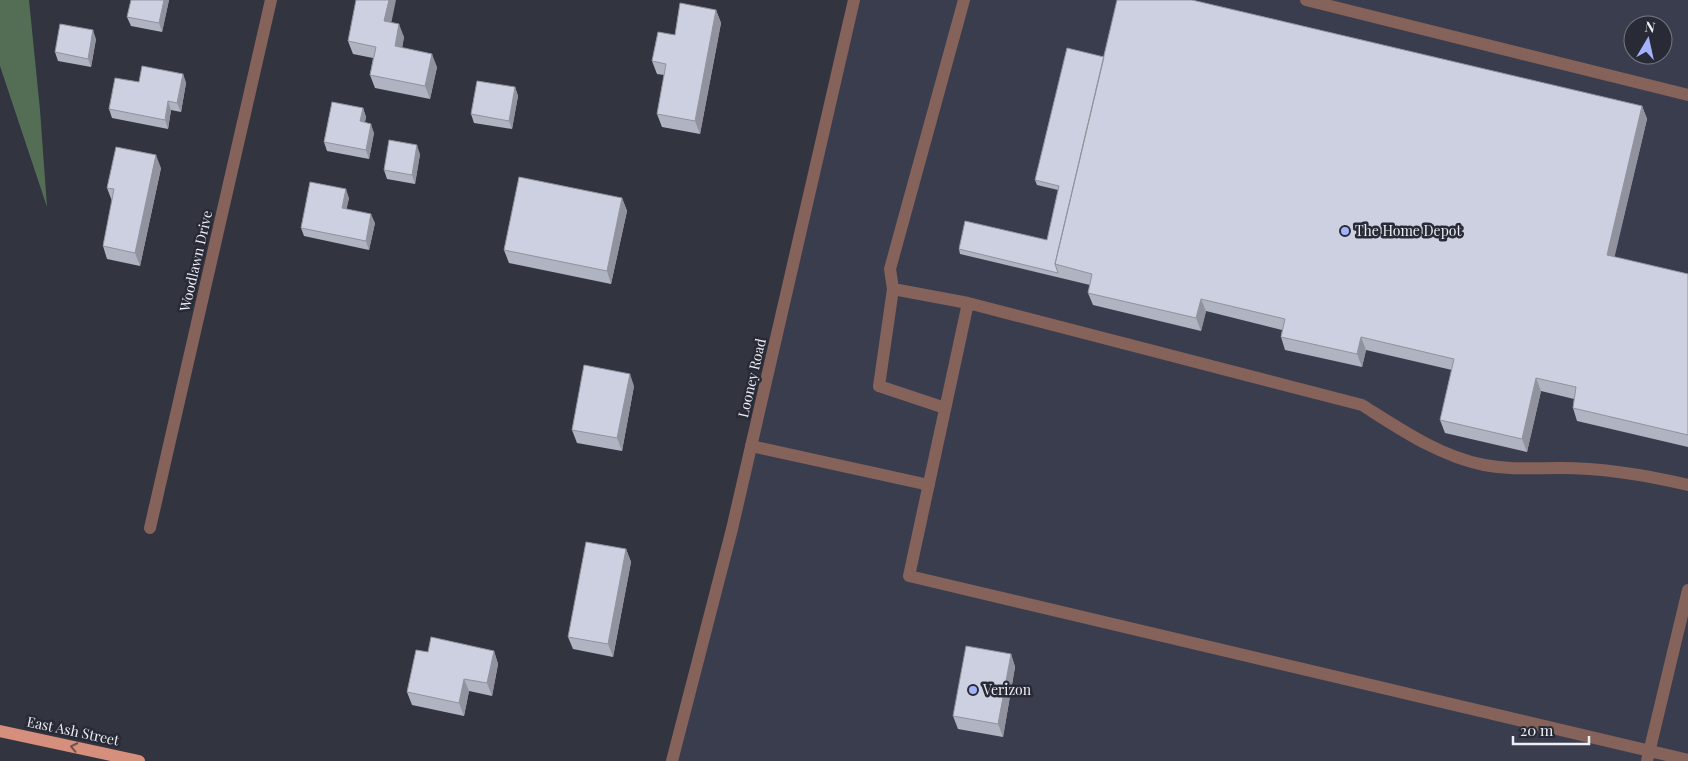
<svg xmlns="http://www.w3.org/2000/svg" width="1688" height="761" font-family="'Playfair Display',serif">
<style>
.built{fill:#3a3d4e;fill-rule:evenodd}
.forest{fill:#546d55}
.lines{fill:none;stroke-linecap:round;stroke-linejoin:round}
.service{stroke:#86635a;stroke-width:12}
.minor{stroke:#86635a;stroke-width:12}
.tertiary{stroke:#86635a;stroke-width:12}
.primary{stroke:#d68f7c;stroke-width:12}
.wall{fill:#b0b3c1}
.shaded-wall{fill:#90929d}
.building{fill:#cdd0e0;stroke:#90929d}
.oneway{stroke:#6e5252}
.poi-dot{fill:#a4b2fc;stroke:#282a36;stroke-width:2}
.labels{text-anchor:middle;stroke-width:5;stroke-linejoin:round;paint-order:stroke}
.poi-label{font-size:14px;fill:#edeef6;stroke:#282a36;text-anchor:start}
.street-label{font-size:14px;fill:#edeef6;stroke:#282a36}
</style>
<rect width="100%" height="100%" fill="#323440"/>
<path class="built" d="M 854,0 L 1688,0 L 1688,761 L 672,761 ZM 1633,25 L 1663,25 L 1663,55 L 1633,55 Z"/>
<path class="forest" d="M 0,0 L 29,0 L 40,110 L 47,207 L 0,66 Z"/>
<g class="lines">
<path class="service" d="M 964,0 L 890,269 L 893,289 L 968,303 L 1362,405 C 1400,429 1439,456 1484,465 C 1511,470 1534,468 1560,468 C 1603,468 1646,475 1688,485
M 1306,0 L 1688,95
M 893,289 L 879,386 L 945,408
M 968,303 L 909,576 L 1688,760
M 751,446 L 929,485
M 1647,761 L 1688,590"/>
<path class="minor" d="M 150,528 L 271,0"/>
<path class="tertiary" d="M 672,761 L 732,529 L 854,0"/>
<path class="primary" d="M 0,731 L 139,761"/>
</g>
<path class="wall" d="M 169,0 L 162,32 L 131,26 L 127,17 Z
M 716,10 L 721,23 L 700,134 L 662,127 L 657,114 L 664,75 L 657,74 L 652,61 L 675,35 Z
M 391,23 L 404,37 L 402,48 L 437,67 L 430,99 L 375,88 L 370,75 L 373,58 L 353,54 L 348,41 Z
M 96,39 L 91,67 L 58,61 L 55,52 Z
M 1104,57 L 1642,106 L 1647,119 L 1614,257 L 1688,274 L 1688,447 L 1577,421 L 1573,408 L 1574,399 L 1541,391 L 1527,452 L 1445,433 L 1440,420 L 1452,370 L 1366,350 L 1362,367 L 1285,350 L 1281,337 L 1282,330 L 1206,311 L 1201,331 L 1093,305 L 1088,293 L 1090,285 L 960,254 L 959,249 L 1047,240 L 1058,190 L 1037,185 L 1035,180 Z
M 183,74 L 186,83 L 181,112 L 171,110 L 168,129 L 112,118 L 109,109 L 139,82 Z
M 515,87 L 518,96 L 512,129 L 474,123 L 471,114 Z
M 363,108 L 366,117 L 365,122 L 374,133 L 369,159 L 327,151 L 324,142 Z
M 420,154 L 415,184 L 387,179 L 384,170 Z
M 161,168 L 140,266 L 107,259 L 103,246 L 112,201 L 107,188 Z
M 349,198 L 346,209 L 375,223 L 369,250 L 304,236 L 301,228 Z
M 622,198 L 627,211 L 611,284 L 509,263 L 504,250 Z
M 634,386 L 622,451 L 577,443 L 572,430 Z
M 626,549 L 631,562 L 613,657 L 573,649 L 568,637 Z
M 494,651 L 498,664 L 492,696 L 469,691 L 464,716 L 412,705 L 407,692 L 428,652 Z
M 1011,654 L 1015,667 L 1003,737 L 958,729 L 953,716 Z"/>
<path class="shaded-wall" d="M 164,0 L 169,0 L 162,32 L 159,23 Z
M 389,0 L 396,0 L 389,34 L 384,21 Z
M 716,10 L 721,23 L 700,134 L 695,121 Z
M 399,24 L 404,37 L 400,59 L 395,46 Z
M 93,30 L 96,39 L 91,67 L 88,59 Z
M 432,54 L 437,67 L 430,99 L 425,86 Z
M 183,74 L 186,83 L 181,112 L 177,103 Z
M 515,87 L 518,96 L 512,129 L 509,121 Z
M 168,101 L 171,110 L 168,129 L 165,120 Z
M 1642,106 L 1647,119 L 1612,268 L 1607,255 Z
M 363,108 L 366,117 L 363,130 L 360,121 Z
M 371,124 L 374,133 L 369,159 L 366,150 Z
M 417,145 L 420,154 L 415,184 L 412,175 Z
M 156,155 L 161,168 L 140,266 L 135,253 Z
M 346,189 L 349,198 L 345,217 L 342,208 Z
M 622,198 L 627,211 L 611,284 L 607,271 Z
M 371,214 L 375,223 L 369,250 L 366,241 Z
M 1201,299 L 1206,311 L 1201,331 L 1196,318 Z
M 1361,337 L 1366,350 L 1362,367 L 1357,354 Z
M 630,374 L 634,386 L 622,451 L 617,438 Z
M 1536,378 L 1541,391 L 1527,452 L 1522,439 Z
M 626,549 L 631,562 L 613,657 L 608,644 Z
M 494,651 L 498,664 L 492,696 L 487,683 Z
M 1011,654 L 1015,667 L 1003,737 L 998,724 Z
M 464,679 L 469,691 L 464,716 L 459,703 Z"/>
<path class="building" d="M 131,0 L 164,0 L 159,23 L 127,17 Z
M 356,0 L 389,0 L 384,21 L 399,24 L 395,46 L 432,54 L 425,86 L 370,75 L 376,47 L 348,41 Z
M 1117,0 L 1192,0 L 1642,106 L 1607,255 L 1688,274 L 1688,435 L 1573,408 L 1576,387 L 1536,378 L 1522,439 L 1440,420 L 1454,359 L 1361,337 L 1357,354 L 1281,337 L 1285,319 L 1201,299 L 1196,318 L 1088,293 L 1092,274 L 1055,264 Z
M 680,3 L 716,10 L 695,121 L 657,114 L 666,64 L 652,61 L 658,32 L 675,35 Z
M 60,24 L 93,30 L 88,59 L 55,52 Z
M 1067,48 L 1104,57 L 1055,264 L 1058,273 L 959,249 L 965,221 L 1047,240 L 1059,186 L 1035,180 Z
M 142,66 L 183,74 L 177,103 L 168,101 L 165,120 L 109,109 L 115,78 L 139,82 Z
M 477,81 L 515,87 L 509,121 L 471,114 Z
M 332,102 L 363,108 L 360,121 L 371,124 L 366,150 L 324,142 Z
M 389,140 L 417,145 L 412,175 L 384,170 Z
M 116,147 L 156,155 L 135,253 L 103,246 L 114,189 L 107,188 Z
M 519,177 L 622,198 L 607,271 L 504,250 Z
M 310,182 L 346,189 L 342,208 L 371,214 L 366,241 L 301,228 Z
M 584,365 L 630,374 L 617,438 L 572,430 Z
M 586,542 L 626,549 L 608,644 L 568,637 Z
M 431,637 L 494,651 L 487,683 L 464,679 L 459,703 L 407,692 L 416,650 L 428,652 Z
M 966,646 L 1011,654 L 998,724 L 953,716 Z"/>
<defs><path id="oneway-chevron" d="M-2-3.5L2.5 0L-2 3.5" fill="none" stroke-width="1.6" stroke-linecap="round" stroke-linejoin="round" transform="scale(1.25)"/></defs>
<use class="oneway" href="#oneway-chevron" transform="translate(74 747) rotate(-168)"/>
<g class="poi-dot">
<circle cx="1345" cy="231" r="5"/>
<circle cx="973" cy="690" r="5"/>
</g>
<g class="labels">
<g class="poi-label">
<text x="1355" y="236">The Home Depot</text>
<text x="983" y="695">Verizon</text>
</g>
<g class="street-label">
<text transform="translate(196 261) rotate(-77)" y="5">Woodlawn Drive</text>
<text transform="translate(752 378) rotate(-77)" y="5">Looney Road</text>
<text transform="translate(73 731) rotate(12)" y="5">East Ash Street</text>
</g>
</g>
<g transform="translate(1648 40) rotate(9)"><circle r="24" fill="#282a36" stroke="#777883"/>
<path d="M0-4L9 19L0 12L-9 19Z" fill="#a4b2fc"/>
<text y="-8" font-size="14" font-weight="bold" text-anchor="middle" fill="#edeef6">N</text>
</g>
<path d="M1513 736v8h76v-8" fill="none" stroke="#edeef6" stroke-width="2.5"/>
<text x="1520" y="736" font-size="15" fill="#edeef6" stroke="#282a36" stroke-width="4" paint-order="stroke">20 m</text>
</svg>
